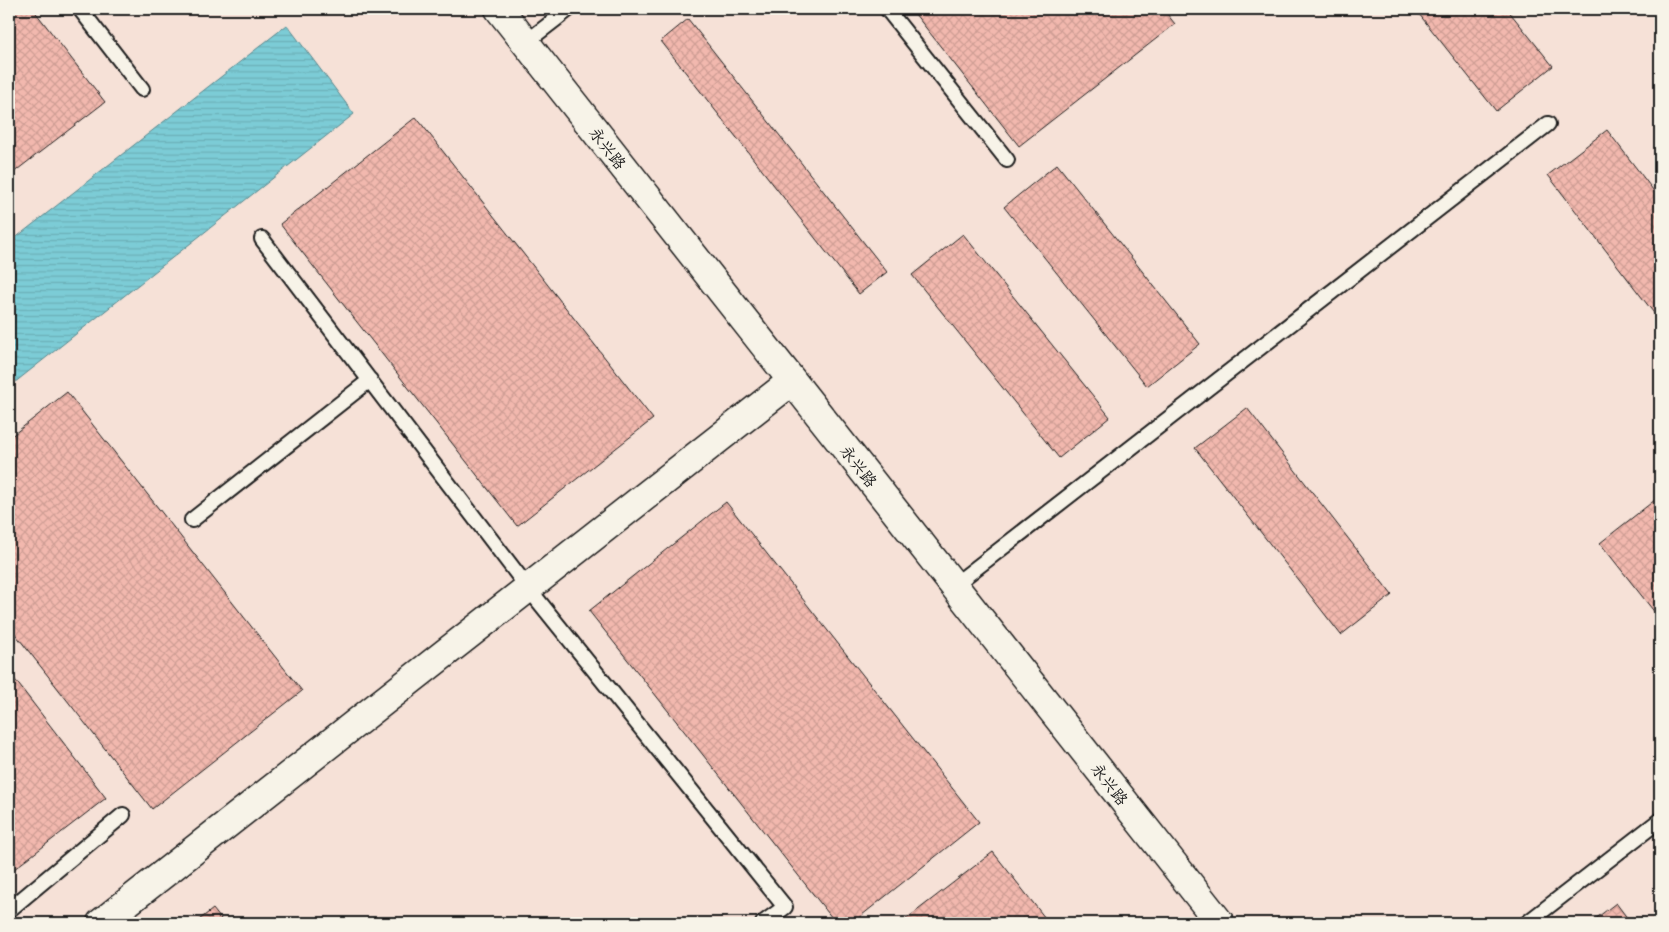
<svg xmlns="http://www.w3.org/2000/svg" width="1669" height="932" font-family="'Playpen Sans','LXGW WenKai TC',sans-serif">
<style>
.water{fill:url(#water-rules);stroke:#56868c}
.building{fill:url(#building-cross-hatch);stroke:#1c1c1c}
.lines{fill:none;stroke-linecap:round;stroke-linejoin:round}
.lane-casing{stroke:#1c1c1c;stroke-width:18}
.street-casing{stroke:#1c1c1c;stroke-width:31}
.secondary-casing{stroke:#1c1c1c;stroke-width:31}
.lane{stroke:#f7f3e8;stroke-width:14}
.street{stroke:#f7f3e8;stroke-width:28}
.secondary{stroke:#f7f3e8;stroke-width:28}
.labels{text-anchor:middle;stroke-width:4;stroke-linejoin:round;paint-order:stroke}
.street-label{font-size:16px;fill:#1c1c1c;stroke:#f7f3e8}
</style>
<defs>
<pattern id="water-rules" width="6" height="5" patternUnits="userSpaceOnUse" patternTransform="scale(1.25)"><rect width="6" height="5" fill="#7cccd6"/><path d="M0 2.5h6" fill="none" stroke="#6bafb7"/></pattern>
<pattern id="building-cross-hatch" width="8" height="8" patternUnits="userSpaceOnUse" patternTransform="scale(1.25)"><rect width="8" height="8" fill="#f2b8ae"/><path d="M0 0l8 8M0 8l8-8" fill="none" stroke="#cf9e95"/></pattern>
</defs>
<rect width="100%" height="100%" fill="#f6e1d7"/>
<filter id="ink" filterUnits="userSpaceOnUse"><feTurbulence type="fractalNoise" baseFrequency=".02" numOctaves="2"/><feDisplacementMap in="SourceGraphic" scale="10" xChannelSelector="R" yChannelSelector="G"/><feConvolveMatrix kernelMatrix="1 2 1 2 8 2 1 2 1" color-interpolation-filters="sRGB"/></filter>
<g filter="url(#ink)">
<path class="water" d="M 287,25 L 354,114 L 9,387 L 9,243 Z"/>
<path class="building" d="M 9,9 L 33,9 L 105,102 L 9,176 Z
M 911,9 L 1163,9 L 1175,24 L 1019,146 Z
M 1415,9 L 1507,9 L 1553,66 L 1496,111 Z
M 688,19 L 887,272 L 859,294 L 661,41 Z
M 416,117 L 653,419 L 517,526 L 280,224 Z
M 1607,130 L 1660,199 L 1660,321 L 1548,175 Z
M 1057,164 L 1200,344 L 1147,386 L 1004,207 Z
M 963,234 L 1110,417 L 1059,458 L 912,275 Z
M 67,392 L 302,691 L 152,809 L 9,626 L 9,438 Z
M 1247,408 L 1392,595 L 1341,635 L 1195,448 Z
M 1660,496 L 1660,619 L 1600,543 Z
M 726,502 L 979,822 L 852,923 L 836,923 L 589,611 Z
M 9,672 L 106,798 L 9,873 Z
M 993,852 L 1049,923 L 901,923 Z
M 1616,903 L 1631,923 L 1590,923 Z
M 213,909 L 224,923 L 195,923 Z"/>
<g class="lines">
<g class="lane-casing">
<path id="lane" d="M 80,9 L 142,89
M 887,9 L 1007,160
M 525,43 L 569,9
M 262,239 L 528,588 L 785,907 L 763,923
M 192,520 L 370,380
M 953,586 L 1548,124
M 9,910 L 123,815
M 1527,923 L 1660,820"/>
</g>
<g class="street-casing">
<path id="street" d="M 101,923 L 792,381"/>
</g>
<g class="secondary-casing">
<path id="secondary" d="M 499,9 L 1220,923"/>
</g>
<use href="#lane" class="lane"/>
<use href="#street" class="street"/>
<use href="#secondary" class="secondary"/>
</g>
</g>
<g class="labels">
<g class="street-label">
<text transform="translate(608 148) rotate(52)" y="6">永兴路</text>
<text transform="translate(859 466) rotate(52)" y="6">永兴路</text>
<text transform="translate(1110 784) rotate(52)" y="6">永兴路</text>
</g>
</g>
<rect width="1669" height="932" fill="none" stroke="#f7f3e8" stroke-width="30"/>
<rect x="15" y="15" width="1639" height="902" fill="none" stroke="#1c1c1c" stroke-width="2" filter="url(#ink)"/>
</svg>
